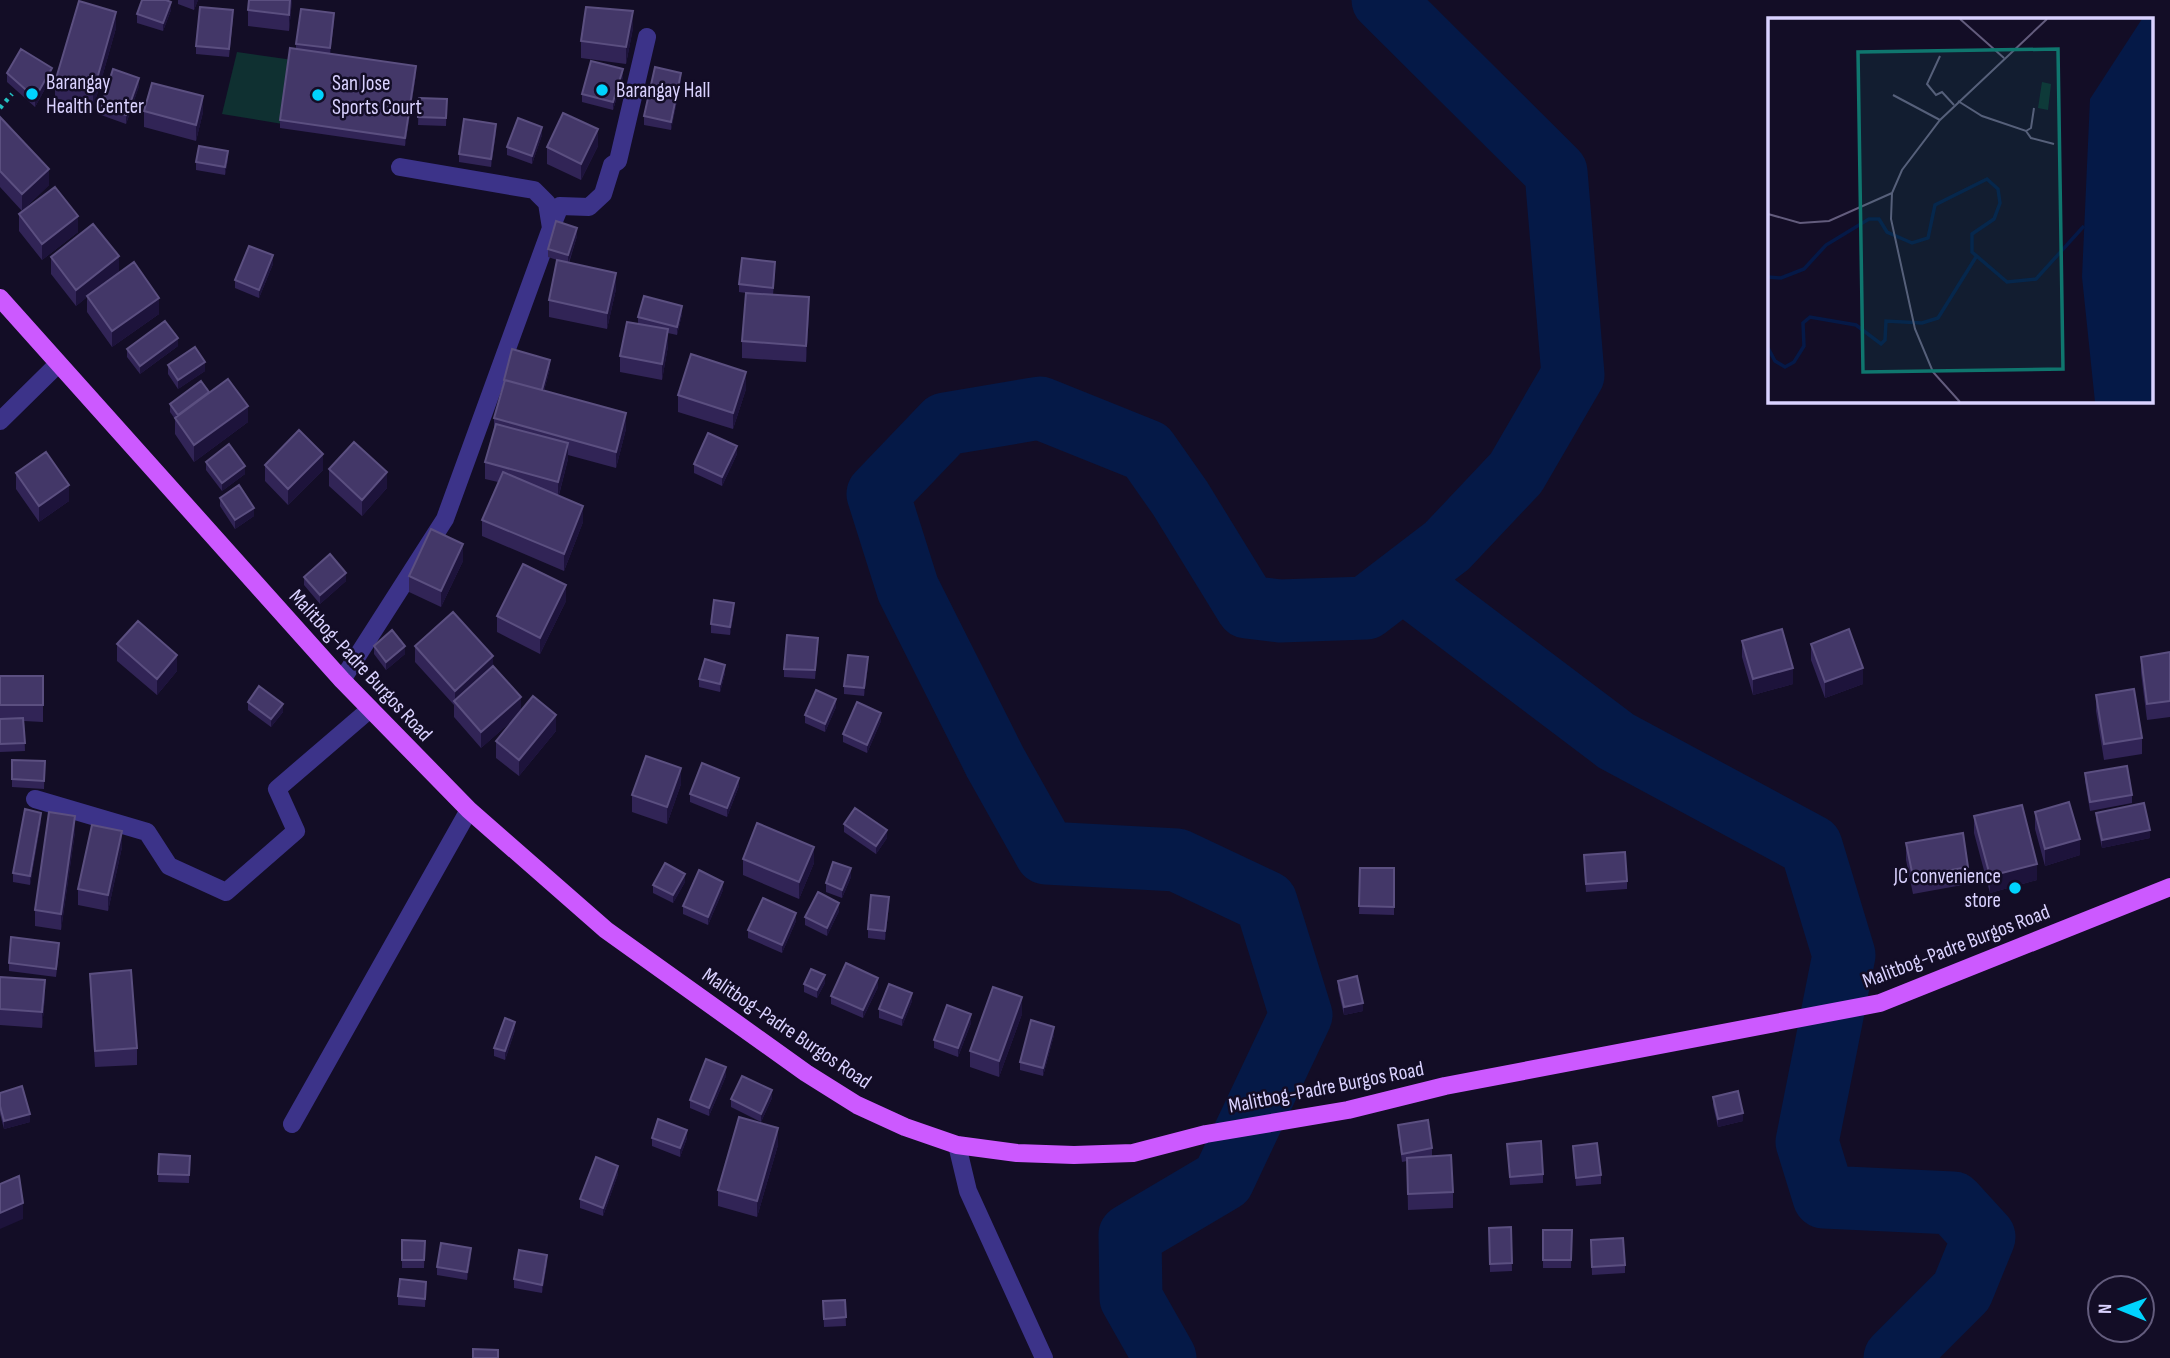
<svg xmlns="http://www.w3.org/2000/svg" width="2170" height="1358" font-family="'Sofia Sans Condensed',sans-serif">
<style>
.green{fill:#0f3031}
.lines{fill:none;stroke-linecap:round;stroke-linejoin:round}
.river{stroke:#051947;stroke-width:63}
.path{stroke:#24c0c1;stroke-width:4.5;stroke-dasharray:3.5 5;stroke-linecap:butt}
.minor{stroke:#3c3389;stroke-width:18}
.major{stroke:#cc59ff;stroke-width:18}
.wall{fill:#312456}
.shaded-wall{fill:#1d133b}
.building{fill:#433768;stroke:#5b4f80;stroke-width:2}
.poi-dot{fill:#00d3fd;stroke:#130d26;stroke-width:2.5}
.labels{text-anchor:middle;stroke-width:5;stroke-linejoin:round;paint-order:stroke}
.poi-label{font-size:21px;fill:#dad2ff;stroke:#130d26;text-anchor:start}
.street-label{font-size:21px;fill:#dad2ff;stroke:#130d26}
.inset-river{fill:none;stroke:#051947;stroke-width:3.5}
.inset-road{fill:none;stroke:#635c7d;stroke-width:2}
.view{fill:#0f766e;fill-opacity:0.15;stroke:#0f766e;stroke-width:3.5}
.inset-edge{fill:none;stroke:#dad2ff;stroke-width:3.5}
</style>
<rect width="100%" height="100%" fill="#130d26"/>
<path class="green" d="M 237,52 L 413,77 L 398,143 L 222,114 Z"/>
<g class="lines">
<path class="river" d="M 1403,580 L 1616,741 L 1811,846 L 1844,955 L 1807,1142 L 1824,1197 L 1953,1203 L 1984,1237 L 1962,1291 L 1895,1358
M 1165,1358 L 1131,1298 L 1130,1235 L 1223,1180 L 1301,1015 L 1266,902 L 1177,860 L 1046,853 L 995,762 L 908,589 L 878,494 L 945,424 L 1040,408 L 1147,451 L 1180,498 L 1247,607 L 1280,611 L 1366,608 L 1447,546 L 1516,473 L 1573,375 L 1556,172 L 1383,0"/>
<path class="path" d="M 0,108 L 12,94"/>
<path class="minor" d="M 551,228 L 560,206 L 589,207 L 603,194 L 612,165 L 618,161 L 647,37
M 0,421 L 58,364
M 342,680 L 445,519 L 551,228 L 547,203 L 534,190 L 400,167
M 35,799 L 147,832 L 169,866 L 226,892 L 296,831 L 277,789 L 369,710
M 292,1124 L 469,810
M 957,1145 L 968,1191 L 1044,1358"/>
<path class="major" d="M 0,298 L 342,680 L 469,810 L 606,930 L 806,1073 L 857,1105 L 905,1127 L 957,1145 L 1017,1153 L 1074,1155 L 1133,1153 L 1206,1134 L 1348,1110 L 1445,1086 L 1880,1003 L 2170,887"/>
</g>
<path class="wall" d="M 178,0 L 198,0 L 194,10 L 178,4 Z
M 292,0 L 289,31 L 248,26 L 248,10 Z
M 171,10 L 163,31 L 137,23 L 137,14 Z
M 233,18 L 229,57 L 196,54 L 196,46 Z
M 334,21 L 330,54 L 416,74 L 405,146 L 280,128 L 280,120 L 296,49 L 296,44 Z
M 116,28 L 93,109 L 55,98 L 55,82 Z
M 633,28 L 626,64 L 581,58 L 581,41 Z
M 7,73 L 52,76 L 35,107 L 7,82 Z
M 623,77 L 613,110 L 582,102 L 582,94 Z
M 681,81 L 671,130 L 644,125 L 644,116 Z
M 139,86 L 126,124 L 101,115 L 101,107 Z
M 419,98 L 447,99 L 446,126 L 418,125 Z
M 144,111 L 203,112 L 196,141 L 144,127 Z
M 0,117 L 49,185 L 22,211 L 0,187 Z
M 496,132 L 491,167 L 459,162 L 459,154 Z
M 542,135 L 532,164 L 507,155 L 507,147 Z
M 598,146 L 581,180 L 547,164 L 547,147 Z
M 228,159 L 225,175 L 196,170 L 196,162 Z
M 19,214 L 78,232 L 42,260 L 19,231 Z
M 577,236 L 569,263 L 616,289 L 607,329 L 549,317 L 549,300 L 560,261 L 548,257 L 548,249 Z
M 51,257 L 119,272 L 108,280 L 159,314 L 112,347 L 87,312 L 87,297 L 76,306 L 51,274 Z
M 273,264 L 259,298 L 235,288 L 235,280 Z
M 775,270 L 773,295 L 809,314 L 806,362 L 742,358 L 742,341 L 754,294 L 739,292 L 739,284 Z
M 682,314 L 677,335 L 668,333 L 668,346 L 662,380 L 620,372 L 620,356 L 638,324 L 638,317 Z
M 178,346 L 140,374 L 127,357 L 127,349 Z
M 168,365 L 205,371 L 178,389 L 168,374 Z
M 550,368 L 544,391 L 626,429 L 616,468 L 568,455 L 568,459 L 559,495 L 583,522 L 564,571 L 482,536 L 482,520 L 498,482 L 485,479 L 485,462 L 494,430 L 494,418 Z
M 746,389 L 733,429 L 678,412 L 678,395 Z
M 209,392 L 248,422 L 194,462 L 175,434 L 175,419 L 170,412 L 170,404 Z
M 737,454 L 722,486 L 694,473 L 694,464 Z
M 206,462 L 245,474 L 222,491 L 206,470 Z
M 265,465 L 323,470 L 288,505 L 265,481 Z
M 329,469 L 387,488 L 362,516 L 329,486 Z
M 16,473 L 69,501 L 39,522 L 16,489 Z
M 220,498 L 254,516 L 235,529 L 220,506 Z
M 463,561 L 441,607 L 409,592 L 409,576 Z
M 304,577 L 346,581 L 320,604 L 304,585 Z
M 566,601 L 540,654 L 497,632 L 497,616 Z
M 734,611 L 730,635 L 711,633 L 711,624 Z
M 1742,641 L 1793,684 L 1753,695 L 1742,657 Z
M 117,644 L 177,671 L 157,695 L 117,661 Z
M 1811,644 L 1863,684 L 1825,698 L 1811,660 Z
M 374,646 L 405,654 L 386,670 L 374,654 Z
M 415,646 L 493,666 L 521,711 L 556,731 L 519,776 L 496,758 L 496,741 L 515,718 L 481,748 L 454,717 L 454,705 L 415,662 Z
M 818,646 L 815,679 L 784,677 L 784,669 Z
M 2170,652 L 2170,717 L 2147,720 L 2141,673 L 2141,657 Z
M 868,666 L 864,696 L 844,694 L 844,686 Z
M 725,673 L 720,692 L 699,687 L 699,679 Z
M 0,676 L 43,676 L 43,722 L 24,721 L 25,751 L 0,752 Z
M 2096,695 L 2142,738 L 2142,754 L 2104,760 L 2096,711 Z
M 248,702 L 283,712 L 271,727 L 248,710 Z
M 836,707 L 825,732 L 805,723 L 805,715 Z
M 881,721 L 867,753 L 843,742 L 843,734 Z
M 12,760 L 45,761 L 44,789 L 12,787 Z
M 2085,773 L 2132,795 L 2132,803 L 2090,811 L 2085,781 Z
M 681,784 L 667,824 L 632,812 L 632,795 Z
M 739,786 L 727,817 L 690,802 L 690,794 Z
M 2035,812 L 2080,855 L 2045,866 L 2035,829 Z
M 2096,813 L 2150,838 L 2102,848 L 2096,821 Z
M 1974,816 L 2037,880 L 1990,893 L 1974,833 Z
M 41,821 L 30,885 L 13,882 L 13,873 Z
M 844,824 L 887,838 L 876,854 L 844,832 Z
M 75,832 L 61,930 L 35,926 L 35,910 Z
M 1906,843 L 1968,867 L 1968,884 L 1913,894 L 1906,860 Z
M 122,847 L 108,911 L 78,905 L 78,889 Z
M 743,859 L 814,863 L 799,899 L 743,875 Z
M 1584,863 L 1627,881 L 1627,889 L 1586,892 Z
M 1360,868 L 1394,868 L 1394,915 L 1359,914 Z
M 851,877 L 842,898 L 826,892 L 826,883 Z
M 685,882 L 673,903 L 653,893 L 653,885 Z
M 723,890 L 708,925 L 683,914 L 683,906 Z
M 889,905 L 885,940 L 868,938 L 868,929 Z
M 839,911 L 827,936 L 805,925 L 805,917 Z
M 796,921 L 782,953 L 748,938 L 748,930 Z
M 59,951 L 56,977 L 9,971 L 9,963 Z
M 90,974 L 137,1048 L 137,1065 L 95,1067 L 90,990 Z
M 0,977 L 45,996 L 42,1028 L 0,1025 Z
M 1338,981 L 1363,1011 L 1344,1015 L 1338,989 Z
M 825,983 L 817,998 L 804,992 L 804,984 Z
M 878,987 L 863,1018 L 831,1004 L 831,996 Z
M 912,1001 L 902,1026 L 879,1018 L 879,1009 Z
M 1022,1014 L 999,1077 L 970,1067 L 970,1051 Z
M 971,1023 L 958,1057 L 934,1048 L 934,1040 Z
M 515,1030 L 505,1060 L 494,1056 L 494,1048 Z
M 1054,1035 L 1043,1076 L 1020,1070 L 1020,1062 Z
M 726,1076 L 709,1116 L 690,1108 L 690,1100 Z
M 0,1093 L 30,1122 L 4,1129 L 0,1114 Z
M 1713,1097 L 1743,1121 L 1718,1127 L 1713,1105 Z
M 772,1098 L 761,1122 L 731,1107 L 731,1099 Z
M 1398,1125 L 1432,1148 L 1432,1157 L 1453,1192 L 1453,1208 L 1408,1210 L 1407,1161 L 1402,1162 L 1398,1133 Z
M 652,1138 L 687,1138 L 680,1157 L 652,1146 Z
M 1507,1144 L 1543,1174 L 1543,1183 L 1510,1185 Z
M 778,1145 L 757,1217 L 718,1206 L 718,1190 Z
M 1573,1146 L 1601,1175 L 1601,1184 L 1576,1186 Z
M 159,1154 L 190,1156 L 189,1183 L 158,1182 Z
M 618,1174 L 603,1216 L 580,1208 L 580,1199 Z
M 1511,1227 L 1512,1271 L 1490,1272 L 1489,1228 Z
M 1543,1230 L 1572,1230 L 1571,1268 L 1543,1268 Z
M 402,1240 L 425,1241 L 424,1268 L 402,1268 Z
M 1591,1240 L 1625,1265 L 1625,1273 L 1592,1275 Z
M 471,1256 L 467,1280 L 437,1275 L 437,1267 Z
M 547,1263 L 542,1293 L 514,1288 L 514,1279 Z
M 426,1290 L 425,1307 L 398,1305 L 398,1296 Z
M 845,1300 L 846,1326 L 824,1327 L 823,1301 Z"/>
<path class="shaded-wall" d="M 194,0 L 198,0 L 194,10 Z
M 290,0 L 292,0 L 289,31 L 289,15 Z
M 171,2 L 171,10 L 163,31 L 163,23 Z
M 633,11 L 633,28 L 626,64 L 626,47 Z
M 116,12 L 116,28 L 93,109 L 93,93 Z
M 334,13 L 334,21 L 330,56 L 330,48 Z
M 416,66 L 416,74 L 405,146 L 405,138 Z
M 52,68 L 52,76 L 35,107 L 35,98 Z
M 623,69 L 623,77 L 613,110 L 613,102 Z
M 681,73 L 681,81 L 671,130 L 671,122 Z
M 139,78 L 139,86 L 126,124 L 126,115 Z
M 203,96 L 203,112 L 196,141 L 196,125 Z
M 496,124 L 496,132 L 491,167 L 491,159 Z
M 542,127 L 542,135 L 532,164 L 532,156 Z
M 598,129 L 598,146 L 581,180 L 581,164 Z
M 228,151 L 228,159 L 225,175 L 225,167 Z
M 49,169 L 49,185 L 22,211 L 22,194 Z
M 78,216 L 78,232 L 42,260 L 42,244 Z
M 577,228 L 577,236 L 568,264 L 568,255 Z
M 273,255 L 273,264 L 259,298 L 259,290 Z
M 119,256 L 119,272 L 76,306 L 76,290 Z
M 616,273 L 616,289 L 607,329 L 607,313 Z
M 809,297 L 809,314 L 806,362 L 806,346 Z
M 159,298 L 159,314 L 112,347 L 112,331 Z
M 682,306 L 682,314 L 677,335 L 677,327 Z
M 668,329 L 668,346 L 662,380 L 662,364 Z
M 178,338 L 178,346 L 140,374 L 140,366 Z
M 550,360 L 550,368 L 542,398 L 542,390 Z
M 205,362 L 205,371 L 178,389 L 178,380 Z
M 746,372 L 746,389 L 733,429 L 733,413 Z
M 248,406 L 248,422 L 194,462 L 194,445 Z
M 626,413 L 626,429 L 616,468 L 616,452 Z
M 568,443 L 568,459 L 558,498 L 558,482 Z
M 737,446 L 737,454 L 722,486 L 722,477 Z
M 323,454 L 323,470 L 288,505 L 288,489 Z
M 245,466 L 245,474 L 222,491 L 222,483 Z
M 387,472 L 387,488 L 362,516 L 362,500 Z
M 69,485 L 69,501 L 39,522 L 39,506 Z
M 583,506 L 583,522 L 564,571 L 564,554 Z
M 254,508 L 254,516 L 235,529 L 235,520 Z
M 463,544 L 463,561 L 441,607 L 441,591 Z
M 346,573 L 346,581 L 320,604 L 320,595 Z
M 566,585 L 566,601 L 540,654 L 540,638 Z
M 734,603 L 734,611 L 730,635 L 730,627 Z
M 405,646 L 405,654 L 386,670 L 386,662 Z
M 177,655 L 177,671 L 157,695 L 157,679 Z
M 493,656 L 493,672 L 455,703 L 455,691 Z
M 868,657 L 868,666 L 864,696 L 864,688 Z
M 725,665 L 725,673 L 720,692 L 720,684 Z
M 1793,668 L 1793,684 L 1753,695 L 1753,679 Z
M 1863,668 L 1863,684 L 1825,698 L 1825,682 Z
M 521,697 L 521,713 L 481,748 L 481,732 Z
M 836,699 L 836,707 L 825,732 L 825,724 Z
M 283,704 L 283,712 L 271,727 L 271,719 Z
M 881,713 L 881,721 L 867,753 L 867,745 Z
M 556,715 L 556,731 L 519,776 L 519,760 Z
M 681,768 L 681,784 L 667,824 L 667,807 Z
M 739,778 L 739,786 L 727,817 L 727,808 Z
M 41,813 L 41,821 L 30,885 L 30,876 Z
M 75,816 L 75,832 L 61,930 L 61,914 Z
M 887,830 L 887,838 L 876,854 L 876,846 Z
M 2150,830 L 2150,838 L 2102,848 L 2102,840 Z
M 122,831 L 122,847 L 108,911 L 108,895 Z
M 2080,839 L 2080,855 L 2045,866 L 2045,849 Z
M 814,847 L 814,863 L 799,899 L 799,882 Z
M 2037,864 L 2037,880 L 1990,893 L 1990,876 Z
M 851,868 L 851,877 L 842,898 L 842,890 Z
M 685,874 L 685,882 L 673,903 L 673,895 Z
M 723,882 L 723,890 L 708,925 L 708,917 Z
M 889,897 L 889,905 L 885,940 L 885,931 Z
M 839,903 L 839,911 L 827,936 L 827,928 Z
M 796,913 L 796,921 L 782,953 L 782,945 Z
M 825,975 L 825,983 L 817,998 L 817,990 Z
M 878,978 L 878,987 L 863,1018 L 863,1010 Z
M 45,980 L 45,996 L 42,1028 L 42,1012 Z
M 912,993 L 912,1001 L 902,1026 L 902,1018 Z
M 1022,997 L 1022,1014 L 999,1077 L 999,1061 Z
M 1363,1003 L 1363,1011 L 1344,1015 L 1344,1007 Z
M 971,1014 L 971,1023 L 958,1057 L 958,1048 Z
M 515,1022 L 515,1030 L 505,1060 L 505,1051 Z
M 1054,1027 L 1054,1035 L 1043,1076 L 1043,1068 Z
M 726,1067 L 726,1076 L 709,1116 L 709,1108 Z
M 772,1090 L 772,1098 L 761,1122 L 761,1114 Z
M 1743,1113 L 1743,1121 L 1718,1127 L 1718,1119 Z
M 30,1114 L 30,1122 L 4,1129 L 4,1121 Z
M 778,1128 L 778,1145 L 757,1217 L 757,1201 Z
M 687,1130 L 687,1138 L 680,1157 L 680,1148 Z
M 618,1166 L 618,1174 L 603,1216 L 603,1208 Z
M 23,1203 L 23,1219 L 0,1229 L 0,1213 Z
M 471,1248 L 471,1256 L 467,1280 L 467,1272 Z
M 547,1255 L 547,1263 L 542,1293 L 542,1285 Z"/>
<path class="building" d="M 142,0 L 166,0 L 171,2 L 163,23 L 137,14 Z
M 249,0 L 290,0 L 289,15 L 248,10 Z
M 79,1 L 116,12 L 93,93 L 55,82 Z
M 200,7 L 233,10 L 229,49 L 196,46 Z
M 586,7 L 633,11 L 626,47 L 581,41 Z
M 301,9 L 334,13 L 330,48 L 296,44 Z
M 290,48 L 416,66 L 405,138 L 280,120 Z
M 21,49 L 52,68 L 35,98 L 7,73 Z
M 591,61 L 623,69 L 613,102 L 582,94 Z
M 655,67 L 681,73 L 671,122 L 644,116 Z
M 113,69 L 139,78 L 126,115 L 101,107 Z
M 152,83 L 203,96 L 196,125 L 144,111 Z
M 419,98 L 447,99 L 446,118 L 418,117 Z
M 563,113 L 598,129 L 581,164 L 547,147 Z
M 0,117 L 49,169 L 22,194 L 0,171 Z
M 518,118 L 542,127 L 532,156 L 507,147 Z
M 464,119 L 496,124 L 491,159 L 459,154 Z
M 199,146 L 228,151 L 225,167 L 196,162 Z
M 55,187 L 78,216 L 42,244 L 19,214 Z
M 556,221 L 577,228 L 568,255 L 548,249 Z
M 93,224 L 119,256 L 76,290 L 51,257 Z
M 249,246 L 273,255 L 259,290 L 235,280 Z
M 742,258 L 775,262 L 773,288 L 739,284 Z
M 557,260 L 616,273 L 607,313 L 549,300 Z
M 134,262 L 159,298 L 112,331 L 87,296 Z
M 746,293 L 809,297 L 806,346 L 742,341 Z
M 644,296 L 682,306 L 677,327 L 638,317 Z
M 165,321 L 178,338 L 140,366 L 127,349 Z
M 627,322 L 668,329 L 662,364 L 620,356 Z
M 195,347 L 205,362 L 178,380 L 168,365 Z
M 512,349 L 550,360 L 542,390 L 504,380 Z
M 691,354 L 746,372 L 733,413 L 678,395 Z
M 228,379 L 248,406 L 194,445 L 175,418 Z
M 505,380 L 626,413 L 616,452 L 494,418 Z
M 201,381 L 209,392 L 178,415 L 170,404 Z
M 496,424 L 568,443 L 558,482 L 485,462 Z
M 299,430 L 323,454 L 288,489 L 265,465 Z
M 708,433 L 737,446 L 722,477 L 694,464 Z
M 354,442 L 387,472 L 362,500 L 329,469 Z
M 229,444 L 245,466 L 222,483 L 206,462 Z
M 46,452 L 69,485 L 39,506 L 16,473 Z
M 503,472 L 583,506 L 564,554 L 482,520 Z
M 239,485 L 254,508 L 235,520 L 220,498 Z
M 431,529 L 463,544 L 441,591 L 409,576 Z
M 330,554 L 346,573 L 320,595 L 304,577 Z
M 523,564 L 566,585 L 540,638 L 497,616 Z
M 714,600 L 734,603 L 730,627 L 711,624 Z
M 453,612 L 493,656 L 455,691 L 415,646 Z
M 138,621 L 177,655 L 157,679 L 117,644 Z
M 1782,629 L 1793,668 L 1753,679 L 1742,641 Z
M 1849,629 L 1863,668 L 1825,682 L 1811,644 Z
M 392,630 L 405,646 L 386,662 L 374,646 Z
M 787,635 L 818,638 L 815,670 L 784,669 Z
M 2170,652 L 2170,701 L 2147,704 L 2141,657 Z
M 848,655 L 868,657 L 864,688 L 844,686 Z
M 705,659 L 725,665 L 720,684 L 699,679 Z
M 493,666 L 521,697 L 481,732 L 454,701 Z
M 0,676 L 43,676 L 43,705 L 0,705 Z
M 259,686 L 283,704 L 271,719 L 248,702 Z
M 2134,689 L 2142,738 L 2104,744 L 2096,695 Z
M 816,690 L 836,699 L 825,724 L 805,715 Z
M 533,696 L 556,715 L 519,760 L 496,741 Z
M 857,702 L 881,713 L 867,745 L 843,734 Z
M 23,718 L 25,743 L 0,744 L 0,719 Z
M 646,756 L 681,768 L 667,807 L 632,795 Z
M 12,760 L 45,761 L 44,781 L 12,779 Z
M 702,763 L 739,778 L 727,808 L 690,794 Z
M 2127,766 L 2132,795 L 2090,802 L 2085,773 Z
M 2069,802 L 2080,839 L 2045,849 L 2035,812 Z
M 2144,803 L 2150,830 L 2102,840 L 2096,813 Z
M 2022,805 L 2037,864 L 1990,876 L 1974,816 Z
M 855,808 L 887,830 L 876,846 L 844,824 Z
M 25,809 L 41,813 L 30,876 L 13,873 Z
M 49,812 L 75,816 L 61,914 L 35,910 Z
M 757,823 L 814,847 L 799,882 L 743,859 Z
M 92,825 L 122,831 L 108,895 L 78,889 Z
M 1963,833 L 1968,867 L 1913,877 L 1906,843 Z
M 1625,852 L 1627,881 L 1586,884 L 1584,855 Z
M 833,862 L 851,868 L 842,890 L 826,883 Z
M 665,863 L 685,874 L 673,895 L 653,885 Z
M 1360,868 L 1394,868 L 1394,907 L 1359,906 Z
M 699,870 L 723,882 L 708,917 L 683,906 Z
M 818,892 L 839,903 L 827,928 L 805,917 Z
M 871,895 L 889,897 L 885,931 L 868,929 Z
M 763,898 L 796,913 L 782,945 L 748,930 Z
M 11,937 L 59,943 L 56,969 L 9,963 Z
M 846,963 L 878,978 L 863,1010 L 831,996 Z
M 811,969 L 825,975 L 817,990 L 804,984 Z
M 131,970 L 137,1048 L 95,1051 L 90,974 Z
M 1357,976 L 1363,1003 L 1344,1007 L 1338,981 Z
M 0,977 L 45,980 L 42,1012 L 0,1009 Z
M 889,984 L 912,993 L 902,1018 L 879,1009 Z
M 993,987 L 1022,997 L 999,1061 L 970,1051 Z
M 947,1005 L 971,1014 L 958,1048 L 934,1040 Z
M 505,1018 L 515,1022 L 505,1051 L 494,1048 Z
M 1031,1020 L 1054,1027 L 1043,1068 L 1020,1062 Z
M 706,1059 L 726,1067 L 709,1108 L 690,1100 Z
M 742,1076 L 772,1090 L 761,1114 L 731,1099 Z
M 22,1086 L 30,1114 L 4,1121 L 0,1106 L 0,1093 Z
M 1738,1091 L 1743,1113 L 1718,1119 L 1713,1097 Z
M 739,1117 L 778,1128 L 757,1201 L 718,1190 Z
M 658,1119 L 687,1130 L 680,1148 L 652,1138 Z
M 1428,1120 L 1432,1148 L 1402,1154 L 1398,1125 Z
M 1541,1141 L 1543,1174 L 1510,1177 L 1507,1144 Z
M 1597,1143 L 1601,1175 L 1576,1178 L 1573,1146 Z
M 159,1154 L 190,1156 L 189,1175 L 158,1174 Z
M 1451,1155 L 1453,1192 L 1408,1194 L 1407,1158 Z
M 596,1157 L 618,1166 L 603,1208 L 580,1199 Z
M 19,1176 L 23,1203 L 0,1213 L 0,1184 Z
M 1511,1227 L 1512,1263 L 1490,1264 L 1489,1228 Z
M 1543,1230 L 1572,1230 L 1571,1260 L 1543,1260 Z
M 1623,1238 L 1625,1265 L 1592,1267 L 1591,1240 Z
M 402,1240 L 425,1241 L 424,1260 L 402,1260 Z
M 441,1243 L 471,1248 L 467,1272 L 437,1267 Z
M 519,1250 L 547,1255 L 542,1285 L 514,1279 Z
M 400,1279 L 426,1282 L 425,1299 L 398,1296 Z
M 845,1300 L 846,1317 L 824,1319 L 823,1301 Z
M 473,1349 L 498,1350 L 498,1358 L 473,1358 Z"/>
<g class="poi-dot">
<circle cx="602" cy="90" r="7"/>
<circle cx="32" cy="94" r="7"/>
<circle cx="318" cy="95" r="7"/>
<circle cx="2015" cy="888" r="7"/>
</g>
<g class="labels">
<g class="poi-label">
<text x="46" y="89">Barangay<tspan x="46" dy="24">Health Center</tspan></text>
<text x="332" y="90">San Jose<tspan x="332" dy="24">Sports Court</tspan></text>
<text x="616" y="97">Barangay Hall</text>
<text x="2001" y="883" text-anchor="end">JC convenience<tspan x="2001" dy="24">store</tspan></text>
</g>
<g class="street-label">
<text transform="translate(361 665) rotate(47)" y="7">Malitbog-Padre Burgos Road</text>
<text transform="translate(1956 946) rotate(-21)" y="7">Malitbog-Padre Burgos Road</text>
<text transform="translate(787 1028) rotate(34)" y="7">Malitbog-Padre Burgos Road</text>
<text transform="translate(1326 1087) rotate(-11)" y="7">Malitbog-Padre Burgos Road</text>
</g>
</g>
<g transform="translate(1768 18)">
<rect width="385" height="385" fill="#130d26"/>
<path d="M 274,64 L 283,66 L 280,92 L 270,90 Z" fill="#0f3031"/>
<path d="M 374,1 L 385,1 L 385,384 L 327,384 L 314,259 L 322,81 Z" fill="#051947"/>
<path class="inset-river" d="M 0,259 L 13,260 L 36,251 L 58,227 L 101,201 L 111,201 L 119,214 L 144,225 L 160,220 L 167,187 L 219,161 L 230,171 L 232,185 L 226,201 L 204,216 L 204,234 L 239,264 L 268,261 L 316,208M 0,330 L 7,343 L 17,349 L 26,344 L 36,328 L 35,305 L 42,299 L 88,307 L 113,326 L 117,322 L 118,303 L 154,305 L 170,300 L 208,239"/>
<path class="inset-road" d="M 192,1 L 236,40M 172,38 L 159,66 L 168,77 L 174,74 L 186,87M 125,77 L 172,102M 190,83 L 214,98 L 258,113 L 263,110 L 266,90M 258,113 L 263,120 L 286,126M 0,196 L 32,205 L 61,203 L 124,175M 192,384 L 165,354 L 147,311 L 123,201 L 124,175 L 134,152 L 172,102 L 279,1"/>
<path class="view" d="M 290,31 L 295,351 L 95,354 L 90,34 Z"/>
<rect width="385" height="385" class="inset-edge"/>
</g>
<g transform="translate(2121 1309) rotate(271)"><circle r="33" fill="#130d26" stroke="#635c7d" stroke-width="2"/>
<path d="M0-5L12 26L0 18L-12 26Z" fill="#00d3fd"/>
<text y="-10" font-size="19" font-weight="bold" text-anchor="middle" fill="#dad2ff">N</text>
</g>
</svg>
